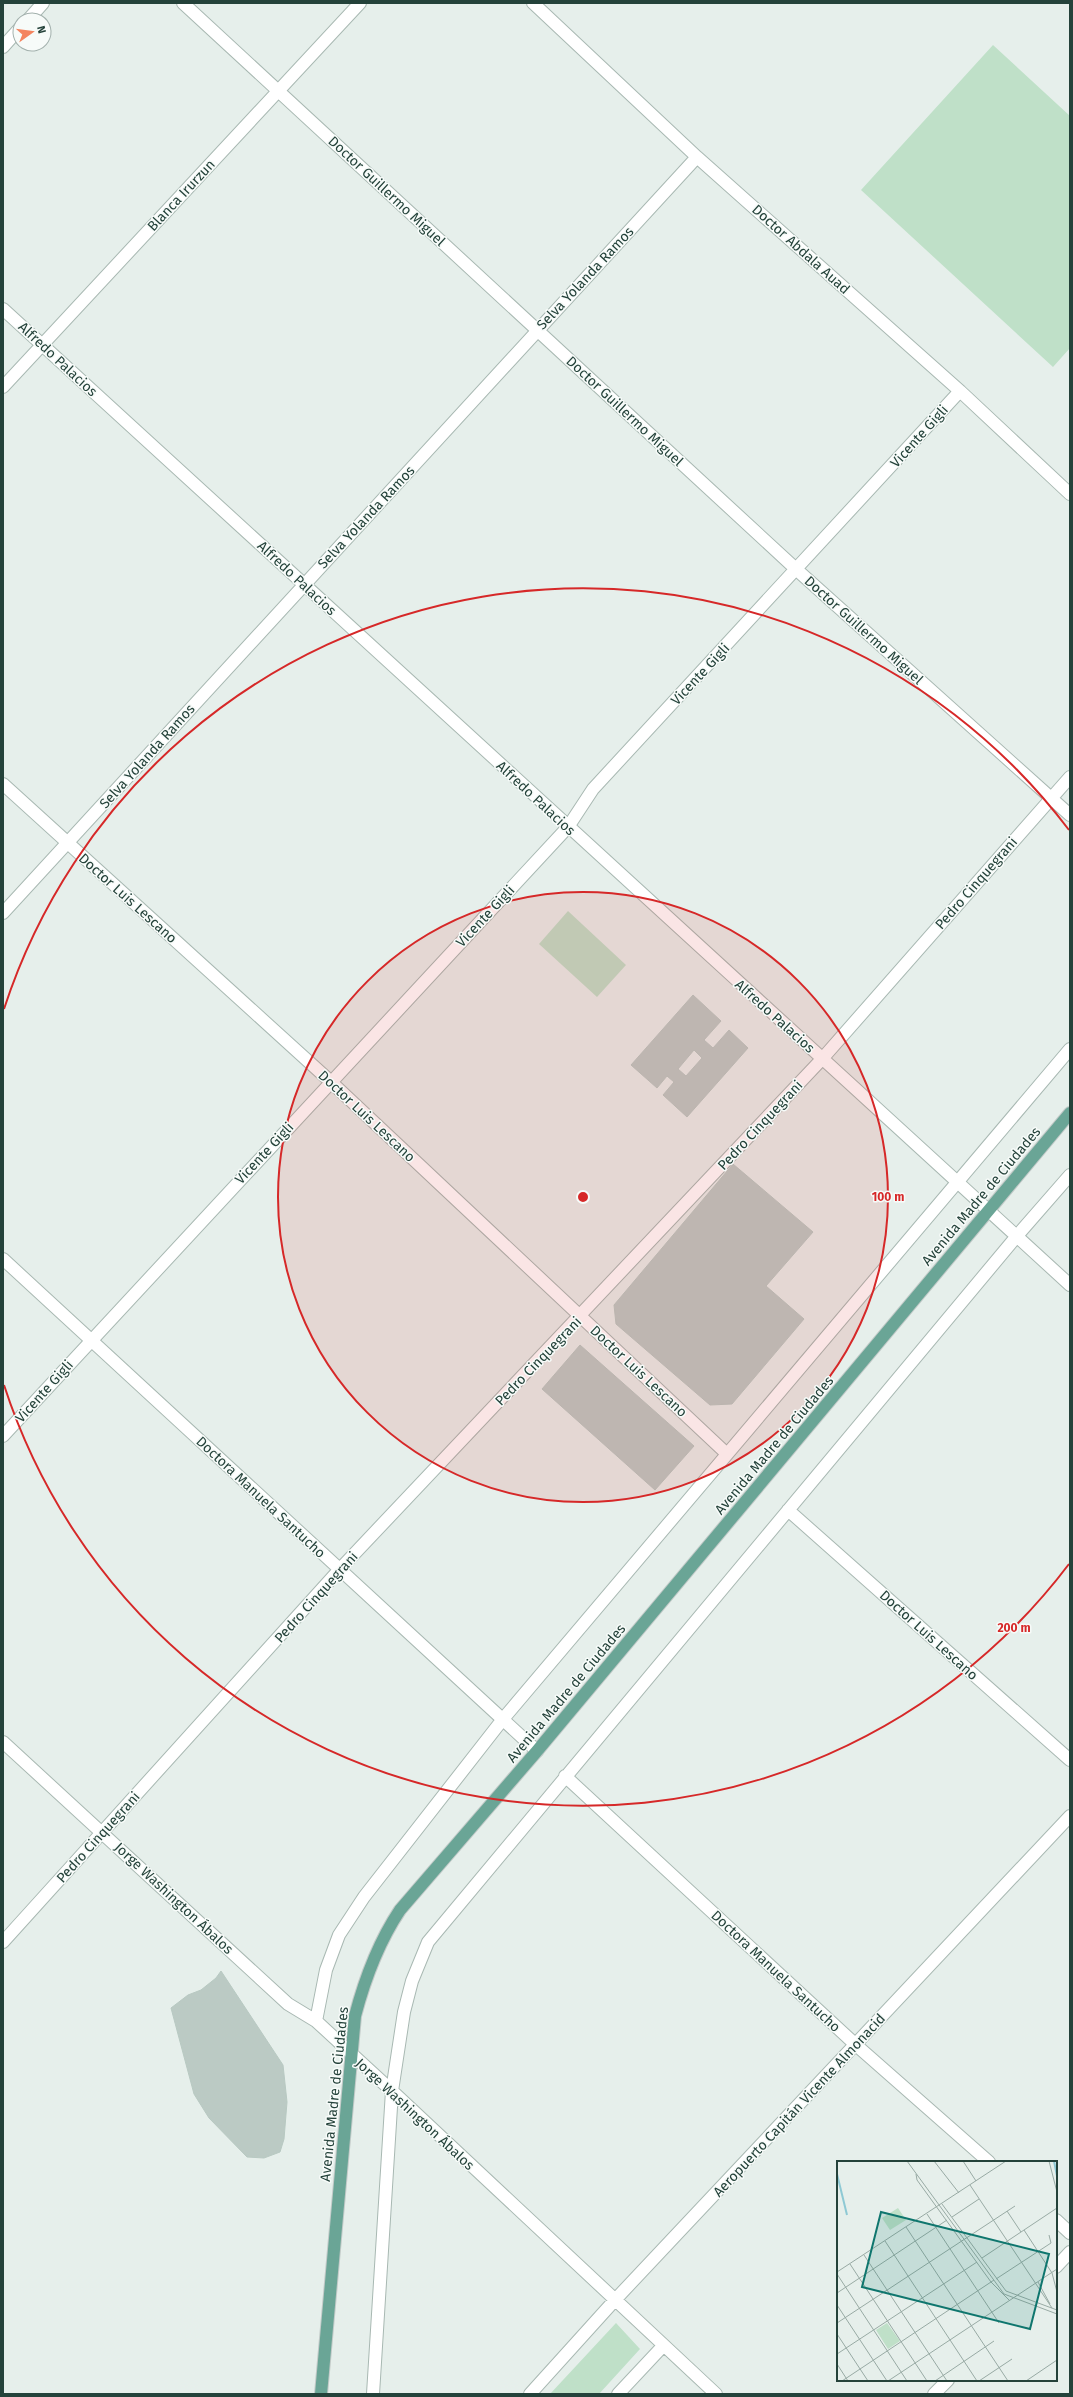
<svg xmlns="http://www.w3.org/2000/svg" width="1073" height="2397" font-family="'Fira Sans',sans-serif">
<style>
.green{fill:#bfe0c8}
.building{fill:#bbcac4;stroke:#b8c9c2;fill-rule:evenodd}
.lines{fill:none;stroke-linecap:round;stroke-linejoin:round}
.minor-casing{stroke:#a8b8b2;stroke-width:14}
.major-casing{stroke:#c2cac8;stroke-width:14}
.minor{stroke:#fff;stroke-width:12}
.major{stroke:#6aa596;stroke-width:12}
.ring{fill:none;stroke:#d62828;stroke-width:2}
.labels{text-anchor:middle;stroke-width:3;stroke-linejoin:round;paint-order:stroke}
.street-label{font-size:14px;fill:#24423a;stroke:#f7fbf9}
.inset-river{fill:none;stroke:#8ec9d4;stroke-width:2}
.inset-road{fill:none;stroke:#98aaa4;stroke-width:1}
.view{fill:#0f766e;fill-opacity:0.15;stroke:#0f766e;stroke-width:2}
.inset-edge{fill:none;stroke:#24423a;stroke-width:2}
.centre{fill:#d62828;stroke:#f7fbf9;stroke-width:2}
.ring-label{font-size:12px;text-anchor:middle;font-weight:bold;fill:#d62828;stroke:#f7fbf9;stroke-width:3;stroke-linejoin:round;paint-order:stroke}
</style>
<rect width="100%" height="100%" fill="#e6efeb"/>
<path class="green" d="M 993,45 L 1070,116 L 1070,348 L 1053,367 L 861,190 Z
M 568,911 L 626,965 L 597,997 L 539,944 Z
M 616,2323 L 640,2349 L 599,2394 L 550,2394 Z"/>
<path class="building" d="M 693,995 L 721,1021 L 704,1040 L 713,1048 L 729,1030 L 748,1048 L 687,1117 L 663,1095 L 674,1082 L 667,1076 L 657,1088 L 631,1065 ZM 694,1050 L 702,1058 L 686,1076 L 678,1069 Z
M 733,1164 L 813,1232 L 766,1286 L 804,1319 L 732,1404 L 710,1405 L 616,1324 L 614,1305 Z
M 580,1345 L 694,1446 L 655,1490 L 542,1389 Z
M 221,1971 L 283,2065 L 287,2102 L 284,2139 L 280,2152 L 264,2158 L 247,2157 L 209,2118 L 194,2094 L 171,2008 L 188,1995 L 201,1990 L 216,1978 Z"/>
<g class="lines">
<g class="minor-casing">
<path id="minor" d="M 183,3 L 797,570 L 1070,815
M 533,3 L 697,157 L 960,391 L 1070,494
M 28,20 L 43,3
M 3,47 L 20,28
M 3,309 L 1070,1285
M 3,387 L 360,3
M 3,784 L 330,1081 L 727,1454
M 3,913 L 697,157
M 3,1259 L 537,1751
M 3,1436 L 568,827 L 593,789 L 960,391
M 788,1510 L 1070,1760
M 3,1742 L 288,2004 L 316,2021 L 392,2091 L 716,2394
M 565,1776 L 856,2045 L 989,2162
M 3,1942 L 340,1569 L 822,1059 L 1070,777
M 316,2021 L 326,1970 L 339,1935 L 364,1897 L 503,1719 L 1070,1049
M 1056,2220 L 1070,2233
M 1056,2267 L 1070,2252
M 373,2394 L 392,2091 L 404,2012 L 412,1981 L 428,1942 L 1016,1237 L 1070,1175
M 530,2394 L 614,2301 L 1070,1816
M 618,2394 L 663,2346
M 934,2394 L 948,2380"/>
</g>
<g class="major-casing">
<path id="major" d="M 321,2394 L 355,2016 C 365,1978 378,1943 400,1910 L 537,1751 L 1070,1113"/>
</g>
<use href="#minor" class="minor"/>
<use href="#major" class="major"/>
</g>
<circle cx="583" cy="1197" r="305" fill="#d62828" fill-opacity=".12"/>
<g class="ring">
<circle cx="583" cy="1197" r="305"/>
<path d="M1069 1564A609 609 0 0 1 4 1385M4 1009A609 609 0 0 1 1069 830"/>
</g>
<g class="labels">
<g class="street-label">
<text transform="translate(387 191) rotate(43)" y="5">Doctor Guillermo Miguel</text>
<text transform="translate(181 195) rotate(-47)" y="5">Blanca Irurzun</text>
<text transform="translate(801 249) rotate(42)" y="5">Doctor Abdala Auad</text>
<text transform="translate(585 278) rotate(-47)" y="5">Selva Yolanda Ramos</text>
<text transform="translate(58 359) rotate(43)" y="5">Alfredo Palacios</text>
<text transform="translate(625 411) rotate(43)" y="5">Doctor Guillermo Miguel</text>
<text transform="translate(919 436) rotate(-48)" y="5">Vicente Gigli</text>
<text transform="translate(366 517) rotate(-47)" y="5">Selva Yolanda Ramos</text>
<text transform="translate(297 578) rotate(43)" y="5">Alfredo Palacios</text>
<text transform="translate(864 630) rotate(42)" y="5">Doctor Guillermo Miguel</text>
<text transform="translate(700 674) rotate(-47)" y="5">Vicente Gigli</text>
<text transform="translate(147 756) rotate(-48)" y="5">Selva Yolanda Ramos</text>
<text transform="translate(536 798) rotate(43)" y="5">Alfredo Palacios</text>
<text transform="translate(976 883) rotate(-49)" y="5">Pedro Cinquegrani</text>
<text transform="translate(128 898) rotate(42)" y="5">Doctor Luis Lescano</text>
<text transform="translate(485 916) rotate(-47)" y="5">Vicente Gigli</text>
<text transform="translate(775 1016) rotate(42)" y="5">Alfredo Palacios</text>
<text transform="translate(367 1116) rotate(43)" y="5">Doctor Luis Lescano</text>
<text transform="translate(760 1125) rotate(-47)" y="5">Pedro Cinquegrani</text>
<text transform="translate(264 1153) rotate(-47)" y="5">Vicente Gigli</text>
<text transform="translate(981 1196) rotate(-50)" y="5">Avenida Madre de Ciudades</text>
<text transform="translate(538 1361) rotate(-46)" y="5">Pedro Cinquegrani</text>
<text transform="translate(639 1371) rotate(43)" y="5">Doctor Luis Lescano</text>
<text transform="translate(44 1391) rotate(-48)" y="5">Vicente Gigli</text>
<text transform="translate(774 1445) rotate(-50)" y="5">Avenida Madre de Ciudades</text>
<text transform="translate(261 1497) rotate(43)" y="5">Doctora Manuela Santucho</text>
<text transform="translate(316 1597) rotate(-48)" y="5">Pedro Cinquegrani</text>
<text transform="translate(929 1635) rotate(42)" y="5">Doctor Luis Lescano</text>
<text transform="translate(566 1693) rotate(-50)" y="5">Avenida Madre de Ciudades</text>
<text transform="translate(98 1837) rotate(-48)" y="5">Pedro Cinquegrani</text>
<text transform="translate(174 1898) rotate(43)" y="5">Jorge Washington Ábalos</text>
<text transform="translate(776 1971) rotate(43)" y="5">Doctora Manuela Santucho</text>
<text transform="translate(334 2094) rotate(-84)" y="5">Avenida Madre de Ciudades</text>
<text transform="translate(799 2105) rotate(-47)" y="5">Aeropuerto Capitán Vicente Almonacid</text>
<text transform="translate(415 2114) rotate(43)" y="5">Jorge Washington Ábalos</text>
</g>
</g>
<g transform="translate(837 2161)">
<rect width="220" height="220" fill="#e6efeb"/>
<path d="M 61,47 L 69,59 L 53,69 L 45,57 ZM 50,162 L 63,180 L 51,188 L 39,169 Z" fill="#bfe0c8"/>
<path class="inset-river" d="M 217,0 L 220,15M 0,13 L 10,54"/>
<path class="inset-road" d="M 70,0 L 167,133 L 220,153M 97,0 L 122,32M 126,0 L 139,20M 212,0 L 220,31M 79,13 L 80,19 L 154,121 L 172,139M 133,24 L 215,147M 105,43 L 169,130 L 220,149M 170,50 L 184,71M 90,53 L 162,162M 115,56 L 142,38M 69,66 L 171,220M 187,69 L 215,112 L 220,131M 48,80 L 140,220M 27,94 L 110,220M 145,97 L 220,47M 13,103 L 90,220M 0,111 L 169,0M 0,113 L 70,220M 159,118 L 214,82 L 212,74M 201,121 L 213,143M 0,132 L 110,59M 0,144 L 50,220M 0,162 L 178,45M 0,173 L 31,220M 0,193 L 140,101M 0,203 L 11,220M 5,220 L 157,119M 51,220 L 220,108M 98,220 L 157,180M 142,220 L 175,198M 189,220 L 220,199"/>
<path class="view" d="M 44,51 L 212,93 L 193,168 L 25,126 Z"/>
<rect width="220" height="220" class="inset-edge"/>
</g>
<circle cx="583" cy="1197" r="6" class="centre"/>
<g class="ring-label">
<text x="888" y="1201">100 m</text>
<text x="1014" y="1632">200 m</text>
</g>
<rect width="1073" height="2397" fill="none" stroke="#24423a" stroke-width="8"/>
<g transform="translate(32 32) rotate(76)"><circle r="19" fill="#f7fbf9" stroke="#a3b1ad"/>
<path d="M0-3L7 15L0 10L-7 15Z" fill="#f4845f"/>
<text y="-6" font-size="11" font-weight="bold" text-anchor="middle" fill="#24423a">N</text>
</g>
</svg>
